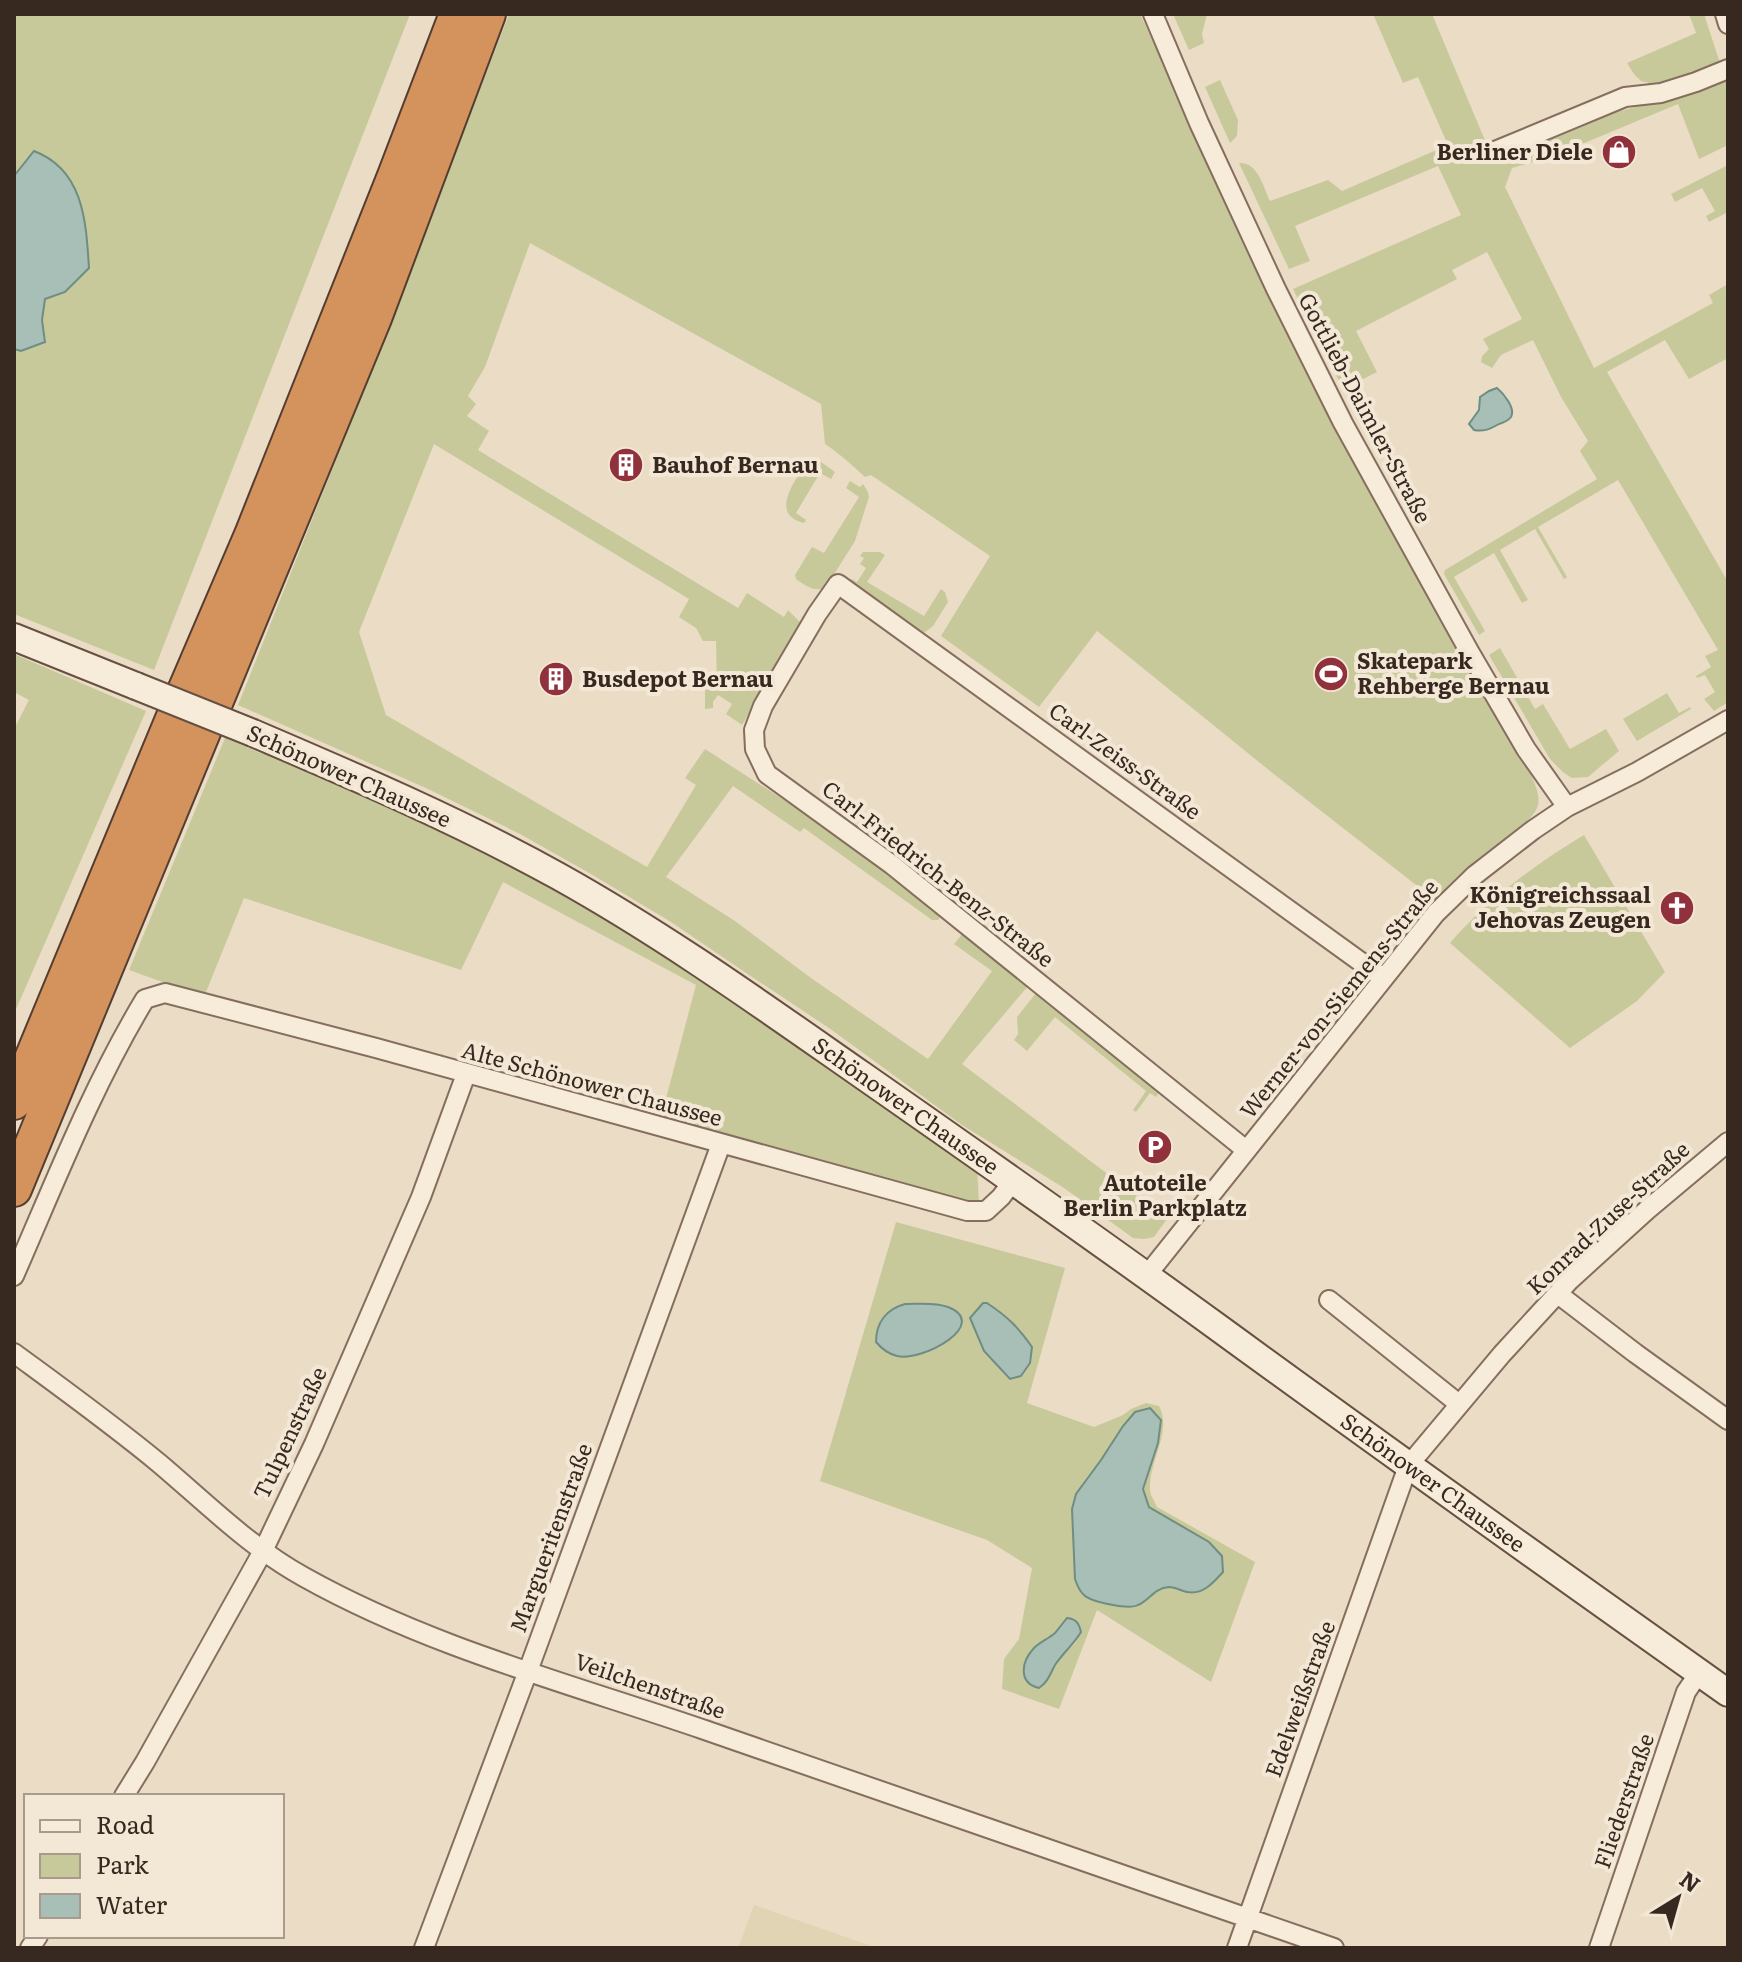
<svg xmlns="http://www.w3.org/2000/svg" width="1742" height="1962" font-family="Literata,serif">
<style>
.farmland{fill:#e0d4b4}
.green{fill:#c8c99b;fill-rule:evenodd}
.water{fill:#a7bfb6;stroke:#6f8d82;stroke-width:2}
.lines{fill:none;stroke-linecap:round;stroke-linejoin:round}
.street-casing{stroke:#856e5d;stroke-width:22}
.secondary-casing{stroke:#675040;stroke-width:30}
.highway-casing{stroke:#543d31;stroke-width:38}
.street{stroke:#f7ebd9;stroke-width:18}
.secondary{stroke:#f7ebd9;stroke-width:26}
.highway{stroke:#d4935d;stroke-width:34}
.secondary-bridge-casing{stroke:#675040;stroke-width:30;stroke-linecap:butt}
.secondary-bridge{stroke:#f7ebd9;stroke-width:26}
.labels{text-anchor:middle;stroke-width:8;stroke-linejoin:round;paint-order:stroke}
.poi-label{font-size:22px;font-weight:bold;fill:#372820;stroke:#f3e7d5;text-anchor:start}
.street-label{font-size:22px;fill:#372820;stroke:#f3e7d5}
</style>
<rect width="100%" height="100%" fill="#ebdcc6"/>
<path class="farmland" d="M 754,1905 L 877,1948 L 738,1948 Z"/>
<path class="green" d="M 14,14 L 410,14 L 154,670 L 14,614 L 14,349 L 21,351 L 45,342 L 42,320 L 44,299 L 65,292 L 34,151 L 14,176 Z
M 509,14 L 1140,14 L 1182,103 L 1215,181 L 1323,403 L 1364,482 L 1530,772 C 1534,783 1542,796 1537,808 C 1529,826 1495,845 1480,857 C 1464,870 1447,885 1434,901 L 1425,902 L 1415,894 L 1420,888 L 1275,775 L 1097,631 L 1039,707 L 941,636 L 990,556 L 871,475 L 865,477 C 852,465 840,454 825,444 L 821,404 L 530,243 L 485,367 L 468,396 L 476,404 L 467,416 L 489,431 L 478,450 L 738,608 L 747,593 L 784,617 L 788,610 L 803,625 L 742,725 L 726,714 L 732,704 L 718,695 L 713,702 L 713,708 L 705,709 L 705,689 L 717,688 L 716,641 L 703,641 L 696,628 L 679,617 L 689,599 L 434,444 L 359,632 L 386,715 L 647,867 L 696,785 L 685,778 L 705,749 L 821,824 L 941,916 L 938,920 L 932,920 L 804,828 L 800,832 L 733,786 L 666,877 L 735,921 L 811,978 L 928,1059 L 992,971 L 954,944 L 963,933 L 1028,986 L 962,1064 L 1167,1219 L 1154,1237 L 1144,1239 L 1133,1238 L 1064,1188 L 962,1125 L 829,1028 L 749,975 L 671,922 L 591,874 L 520,834 L 428,789 L 238,705 L 379,352 Z
M 1173,14 L 1207,14 L 1202,34 L 1204,43 L 1189,50 Z
M 1373,14 L 1432,14 L 1492,157 L 1497,161 L 1601,116 L 1682,95 L 1725,79 L 1728,85 L 1728,145 L 1699,159 L 1678,104 L 1551,157 L 1512,168 L 1505,187 L 1594,368 L 1713,303 L 1709,295 L 1728,284 L 1728,358 L 1689,379 L 1665,340 L 1607,372 L 1728,582 L 1728,702 L 1714,711 L 1704,699 L 1715,692 L 1705,675 L 1697,678 L 1696,676 L 1711,667 L 1705,656 L 1718,650 L 1618,480 L 1538,527 L 1567,577 L 1564,579 L 1535,529 L 1500,550 L 1528,600 L 1522,603 L 1494,553 L 1454,577 L 1485,631 L 1479,635 L 1444,574 L 1445,570 L 1597,479 L 1580,451 L 1588,441 L 1561,397 L 1533,340 L 1501,355 L 1492,368 L 1481,362 L 1482,356 L 1489,349 L 1483,339 L 1522,319 L 1487,252 L 1452,270 L 1457,279 L 1356,331 L 1377,372 L 1343,389 L 1293,289 L 1461,215 L 1438,166 L 1295,226 L 1310,261 L 1289,269 L 1239,163 C 1258,162 1263,186 1270,201 L 1328,180 L 1342,191 L 1448,145 L 1418,77 L 1403,83 Z
M 1689,14 L 1704,14 L 1720,63 L 1658,85 L 1641,81 L 1634,74 L 1627,63 L 1696,33 Z
M 1220,80 L 1238,120 L 1237,136 L 1230,143 L 1205,87 Z
M 1728,165 L 1728,212 L 1709,222 L 1706,216 L 1715,211 L 1702,188 L 1675,202 L 1671,194 Z
M 810,457 L 817,459 L 835,472 L 831,479 L 820,473 L 796,513 L 806,520 L 804,523 C 766,514 799,476 810,457 Z
M 850,481 L 860,487 L 863,484 L 868,492 L 869,497 L 855,541 L 826,587 C 815,593 806,586 796,579 L 795,575 L 812,547 L 824,553 L 859,497 L 846,488 Z
M 863,552 L 880,552 L 885,555 L 867,582 L 924,616 L 941,589 L 945,592 L 948,602 L 933,626 L 924,633 L 850,581 L 852,579 L 857,582 L 866,568 L 860,564 L 864,558 L 860,556 Z
M 1500,648 L 1535,709 L 1543,704 L 1570,749 L 1606,729 L 1619,751 L 1588,777 L 1572,778 L 1564,773 L 1550,759 L 1489,655 Z
M 14,654 L 146,711 L 14,1014 L 14,729 L 29,700 L 14,692 Z
M 1667,693 L 1679,713 L 1690,707 L 1691,709 L 1637,741 L 1623,719 Z
M 225,738 L 263,754 L 265,748 L 517,865 L 647,940 L 977,1166 L 979,1203 L 660,1121 L 696,985 L 503,882 L 461,970 L 244,898 L 204,997 L 129,970 Z
M 1584,835 L 1665,972 L 1637,1001 L 1570,1048 L 1450,943 C 1488,899 1534,865 1584,835 Z
M 1036,993 L 1160,1091 L 1156,1097 L 1150,1093 L 1136,1112 L 1133,1110 L 1146,1091 L 1055,1017 L 1027,1051 L 1014,1040 L 1018,1034 L 1017,1017 Z
M 896,1222 L 1065,1268 L 1027,1403 L 1094,1427 L 1123,1415 L 1131,1409 L 1146,1403 L 1159,1406 C 1174,1432 1144,1469 1151,1495 C 1152,1497 1156,1504 1157,1507 L 1255,1562 L 1211,1682 L 1097,1610 L 1059,1709 L 1002,1689 L 1004,1659 L 1019,1639 L 1032,1568 L 987,1540 L 820,1481 ZM 983,1303 L 1020,1329 L 1032,1347 L 1010,1378 L 984,1351 L 971,1318 ZM 905,1304 L 933,1305 L 947,1307 L 962,1325 C 946,1354 906,1364 880,1346 ZM 1161,1420 L 1158,1443 L 1143,1489 L 1149,1508 L 1169,1521 L 1189,1529 L 1186,1592 C 1152,1578 1158,1599 1136,1606 C 1124,1609 1097,1601 1086,1597 L 1076,1565 L 1072,1509 L 1087,1477 L 1101,1460 L 1123,1426 ZM 1074,1619 L 1079,1624 L 1081,1632 L 1075,1643 L 1056,1663 L 1043,1641 Z"/>
<path class="water" d="M 34,151 C 84,170 86,222 89,268 L 65,292 L 45,299 L 42,320 L 45,342 L 21,351 L 14,349 L 14,176 Z
M 1497,388 C 1503,393 1516,408 1511,417 C 1509,420 1503,423 1499,424 C 1490,429 1484,432 1474,430 L 1469,424 L 1479,410 L 1480,397 L 1489,391 Z
M 983,1303 L 987,1303 C 1008,1317 1018,1327 1032,1347 L 1030,1363 L 1021,1376 L 1010,1379 L 984,1351 L 970,1318 Z
M 905,1304 C 918,1304 935,1302 948,1307 C 991,1324 923,1362 897,1356 C 889,1354 881,1348 876,1342 C 876,1323 886,1309 905,1304 Z
M 1150,1408 L 1161,1420 L 1158,1443 L 1143,1489 L 1149,1507 L 1209,1542 L 1222,1556 L 1223,1572 C 1213,1583 1203,1595 1187,1592 C 1181,1591 1176,1587 1169,1587 C 1154,1588 1150,1600 1138,1605 C 1129,1610 1091,1602 1084,1595 C 1079,1591 1077,1585 1075,1579 L 1072,1509 L 1076,1494 L 1101,1460 L 1123,1426 L 1135,1412 Z
M 1067,1618 C 1076,1619 1079,1623 1081,1632 C 1074,1644 1063,1653 1055,1665 C 1050,1674 1048,1682 1039,1688 C 1018,1683 1021,1662 1034,1648 C 1040,1642 1048,1639 1055,1633 C 1059,1628 1063,1623 1067,1618 Z"/>
<g class="lines">
<g class="street-casing">
<path id="street" d="M 1153,14 L 1199,123 L 1276,289 L 1343,423 L 1469,651 L 1526,749 L 1567,807
M 1725,14 L 1728,24
M 1495,151 L 1625,97 L 1661,93 L 1696,82 L 1728,69
M 1246,1150 L 891,864 L 767,774 L 755,749 L 754,730 L 763,706 L 817,614 L 838,584 L 1383,978
M 1147,1275 L 1436,913 L 1475,875 L 1533,830 L 1567,807 L 1637,772 L 1728,720
M 14,1276 C 55,1182 92,1087 145,999 L 165,993 L 376,1048 L 967,1211 L 986,1211 L 1001,1197 L 1014,1180
M 1558,1294 L 1635,1353 L 1728,1420
M 1329,1300 L 1459,1404
M 14,1353 C 63,1389 113,1425 160,1464 C 206,1503 251,1548 304,1577 C 429,1647 568,1683 702,1729 C 913,1801 1123,1876 1334,1948
M 124,1796 L 145,1762 L 263,1551 L 314,1444 L 421,1197 L 466,1074
M 30,1948 L 38,1936
M 424,1948 L 528,1671 L 721,1144
M 1237,1948 L 1408,1466 L 1502,1354 L 1570,1280 L 1647,1210 L 1728,1142
M 1599,1948 L 1686,1692 L 1699,1673"/>
</g>
<g class="secondary-casing">
<g id="secondary">
<path d="M 14,637 L 136,686"/>
<path id="s1" d="M 253,733 C 356,777 459,821 558,876 C 664,935 763,1006 862,1075 C 981,1158 1099,1241 1216,1326 C 1386,1450 1557,1572 1728,1693"/>
</g>
</g>
<g class="highway-casing">
<path id="highway" d="M 14,1102 L 173,719 L 252,535 L 395,176 L 457,14
M 14,1189 L 374,318 L 488,14"/>
</g>
<use href="#street" class="street"/>
<use href="#secondary" class="secondary"/>
<use href="#highway" class="highway"/>
<g class="secondary-bridge-casing">
<path id="secondary-bridge" d="M 136,686 L 253,733"/>
</g>
<use href="#secondary-bridge" class="secondary-bridge"/>
</g>
<defs>
<g id="shop-disc" transform="scale(1.8)"><circle r="9.5" fill="#90313c" stroke="#f3e7d5"/><path d="M-5-2.5h2.3a2.7 3.5 0 0 1 5.4 0H5L5.5 6h-11ZM-1.5-2.5h3a1.5 2.3 0 0 0-3 0Z" fill="#fff"/></g>
<g id="building-disc" transform="scale(1.8)"><circle r="9.5" fill="#90313c" stroke="#f3e7d5"/><path d="M-4-6H4V6H1V3H-1V6H-4ZM-2.5-4.3h1.7v1.8h-1.7ZM.8-4.3h1.7v1.8H.8ZM-2.5-1h1.7V.8h-1.7ZM.8-1h1.7V.8H.8Z" fill="#fff"/></g>
<g id="stadium-disc" transform="scale(1.8)"><circle r="9.5" fill="#90313c" stroke="#f3e7d5"/><path d="M0-5a6.5 5 0 1 0 0 10a6.5 5 0 1 0 0-10ZM-3.5-1.8h7v3.6h-7Z" fill="#fff"/></g>
<g id="church-disc" transform="scale(1.8)"><circle r="9.5" fill="#90313c" stroke="#f3e7d5"/><path d="M-1.2-6h2.4v3.5h3.3v2.4h-3.3V6h-2.4V-.1h-3.3v-2.4h3.3Z" fill="#fff"/></g>
<g id="parking-disc" transform="scale(1.8)"><circle r="9.5" fill="#90313c" stroke="#f3e7d5"/><path d="M-3.5-5.5H1a3.5 3.5 0 0 1 0 7H-1V5.5H-3.5ZM-1-3.4V-.6H.8a1.4 1.4 0 0 0 0-2.8Z" fill="#fff"/></g>
</defs>
<g fill-rule="evenodd">
<use href="#shop-disc" x="1619" y="152"/>
<use href="#building-disc" x="626" y="465"/>
<use href="#stadium-disc" x="1331" y="674"/>
<use href="#building-disc" x="556" y="679"/>
<use href="#church-disc" x="1677" y="908"/>
<use href="#parking-disc" x="1155" y="1147"/>
</g>
<g class="labels">
<g class="poi-label">
<text x="1593" y="160" text-anchor="end">Berliner Diele</text>
<text x="652" y="473">Bauhof Bernau</text>
<text x="1357" y="669">Skatepark<tspan x="1357" dy="25">Rehberge Bernau</tspan></text>
<text x="582" y="687">Busdepot Bernau</text>
<text x="1651" y="903" text-anchor="end">Königreichssaal<tspan x="1651" dy="25">Jehovas Zeugen</tspan></text>
<text x="1155" y="1191" text-anchor="middle">Autoteile<tspan x="1155" dy="25">Berlin Parkplatz</tspan></text>
</g>
<g class="street-label">
<text transform="translate(1365 408) rotate(62)" y="8">Gottlieb-Daimler-Straße</text>
<text transform="translate(1125 761) rotate(36)" y="8">Carl-Zeiss-Straße</text>
<text transform="translate(349 776) rotate(24)" y="8">Schönower Chaussee</text>
<text transform="translate(938 874) rotate(38)" y="8">Carl-Friedrich-Benz-Straße</text>
<text transform="translate(1339 999) rotate(-51)" y="8">Werner-von-Siemens-Straße</text>
<text transform="translate(592 1084) rotate(15)" y="8">Alte Schönower Chaussee</text>
<text dy="8" stroke="none"><textPath href="#s1" startOffset="754">Schönower Chaussee</textPath></text>
<text transform="translate(1608 1218) rotate(-43)" y="8">Konrad-Zuse-Straße</text>
<text transform="translate(290 1433) rotate(-65)" y="8">Tulpenstraße</text>
<text dy="8" stroke="none"><textPath href="#s1" startOffset="1402">Schönower Chaussee</textPath></text>
<text transform="translate(551 1538) rotate(-70)" y="8">Margueritenstraße</text>
<text transform="translate(650 1686) rotate(19)" y="8">Veilchenstraße</text>
<text transform="translate(1300 1699) rotate(-70)" y="8">Edelweißstraße</text>
<text transform="translate(1624 1801) rotate(-71)" y="8">Fliederstraße</text>
</g>
</g>
<rect width="1742" height="1962" fill="none" stroke="#372820" stroke-width="32"/>
<rect x="24" y="1794" width="260" height="144" fill="#f3e7d5" stroke="#a89b8d" stroke-width="2"/>
<rect x="40" y="1820" width="40" height="12" fill="#f7ebd9" stroke="#a89b8d" stroke-width="2"/>
<text x="96" y="1834" font-size="24" fill="#372820">Road</text>
<rect x="40" y="1854" width="40" height="24" fill="#c8c99b" stroke="#a89b8d" stroke-width="2"/>
<text x="96" y="1874" font-size="24" fill="#372820">Park</text>
<rect x="40" y="1894" width="40" height="24" fill="#a7bfb6" stroke="#a89b8d" stroke-width="2"/>
<text x="96" y="1914" font-size="24" fill="#372820">Water</text>
<g transform="translate(1678 1898) rotate(37)" stroke="#f3e7d5" stroke-width="6" paint-order="stroke">
<path d="M0-6L14 30L0 20L-14 30Z" fill="#372820"/>
<text y="-12" font-size="22" font-weight="bold" text-anchor="middle" fill="#372820">N</text>
</g>
</svg>
